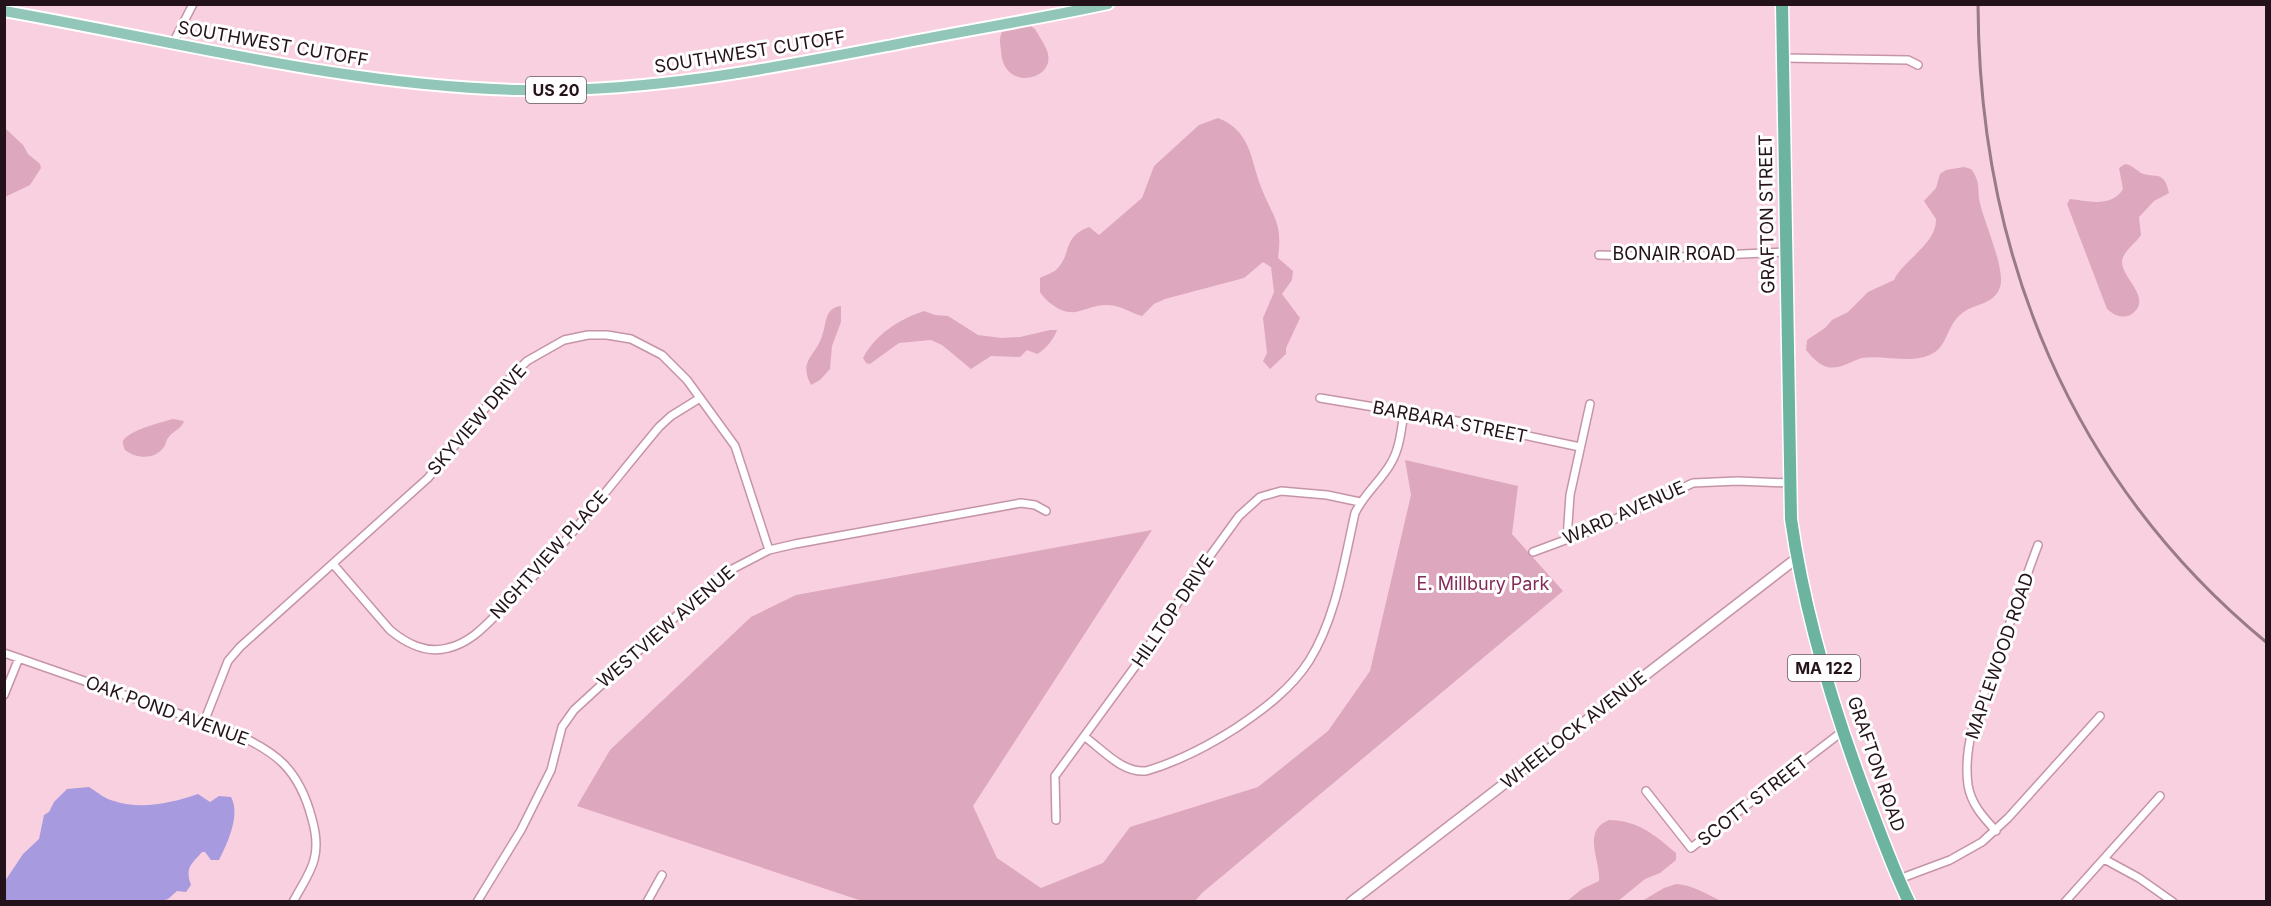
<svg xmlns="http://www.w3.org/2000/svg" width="2271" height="906" font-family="Inter,sans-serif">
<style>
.green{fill:#dda7bd}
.water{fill:#a89ade}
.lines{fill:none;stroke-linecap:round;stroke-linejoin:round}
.minor-casing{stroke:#c594a8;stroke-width:10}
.tertiary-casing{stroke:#c594a8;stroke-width:12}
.primary-casing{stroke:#fff;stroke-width:14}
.trunk-casing{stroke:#fff;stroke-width:15}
.minor{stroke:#fff;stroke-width:7}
.tertiary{stroke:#fff;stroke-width:9}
.primary{stroke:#91c6b8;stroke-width:10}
.trunk{stroke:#6cb3a0;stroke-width:12}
.rail{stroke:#997a87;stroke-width:3}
.labels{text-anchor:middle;stroke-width:6;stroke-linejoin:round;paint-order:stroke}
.shield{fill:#fefefe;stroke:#65595e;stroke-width:1.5}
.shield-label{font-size:16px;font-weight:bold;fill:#24121a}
.street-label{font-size:18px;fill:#24121a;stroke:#fefefe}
.park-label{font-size:18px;fill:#832c58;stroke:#fefefe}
</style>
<rect width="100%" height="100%" fill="#f9d0e0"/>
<path class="green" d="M 1031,26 L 1035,29 C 1039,36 1046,46 1048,54 C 1054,81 1002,92 1001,50 C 1000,44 999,38 1002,32 Z
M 1218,118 C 1251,131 1250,158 1261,187 C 1273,218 1283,222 1278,258 L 1293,271 L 1292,280 L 1282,294 L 1300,318 L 1286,348 L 1286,354 L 1270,369 L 1263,361 L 1267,353 L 1263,318 L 1274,292 L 1271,267 L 1263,262 L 1244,278 L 1165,299 L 1154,304 L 1142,316 C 1128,312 1123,306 1107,305 C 1094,305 1086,310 1075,312 C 1062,314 1046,302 1040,292 L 1040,278 C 1045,275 1053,273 1057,269 C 1072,254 1062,237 1089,227 L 1099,235 L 1142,198 L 1154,166 L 1199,125 Z
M 5,128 L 23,145 L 28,154 L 40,164 L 41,168 L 30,185 L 5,197 Z
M 2125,164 C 2132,165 2135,169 2141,173 C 2155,179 2164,169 2169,193 L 2154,201 L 2139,217 L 2141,235 C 2136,243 2122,252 2122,262 C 2122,278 2152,298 2133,313 C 2128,317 2125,317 2119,316 C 2114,315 2111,312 2107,309 L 2067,204 L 2070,199 C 2087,201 2112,208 2123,189 L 2119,168 Z
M 1964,167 L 1971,169 C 1981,182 1977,189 1980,203 C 1984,222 2006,270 2000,287 C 1994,306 1972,303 1960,315 C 1948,325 1947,344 1935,352 C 1913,366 1886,354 1862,358 C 1851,361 1840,370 1827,367 C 1818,364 1812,357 1806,350 L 1807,340 L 1825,328 L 1832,320 L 1848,312 L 1868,292 L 1894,280 C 1904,259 1937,244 1936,219 L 1924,201 L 1936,188 L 1940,174 L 1946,170 Z
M 841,306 L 841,322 L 832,346 L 830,369 L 820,380 L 811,385 C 798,360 816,356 822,336 C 827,323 824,308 841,306 Z
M 924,311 L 935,315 L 948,316 L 978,335 L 1002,338 L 1020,337 L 1050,330 L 1057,330 C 1054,339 1045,350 1037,354 L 1027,350 L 1020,357 L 991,356 L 971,369 L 942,345 L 931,340 L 899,343 L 870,364 L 866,363 L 863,358 C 876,334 898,320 924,311 Z
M 173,419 L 184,421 C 181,430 172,431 168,438 C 166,440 166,444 164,447 C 155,460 136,459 125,450 C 124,447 122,443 123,441 C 129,430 162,422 173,419 Z
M 1405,460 L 1518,486 L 1512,534 L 1563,591 L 1202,893 L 1195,901 L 862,901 L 577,806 L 610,750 L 751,617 L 796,595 L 1152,530 L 973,806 L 997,858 L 1041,888 L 1103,863 L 1130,827 L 1258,787 L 1328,731 L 1370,671 L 1411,495 Z
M 1609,820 C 1637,820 1655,835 1676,853 L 1676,860 L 1660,873 L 1645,879 L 1618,901 L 1567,901 L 1582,889 L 1599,881 C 1601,861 1581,831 1609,820 Z
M 1676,884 C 1693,885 1706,894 1721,901 L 1642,901 L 1664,888 Z"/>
<path class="water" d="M 89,787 C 97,792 105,799 114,801 C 141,810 172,803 198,794 L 210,802 L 219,796 L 231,797 C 241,815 227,844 219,860 L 211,860 L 205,852 L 202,852 C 191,865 185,867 191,885 L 186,892 L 177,891 L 168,899 L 161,901 L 5,901 L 5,881 L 23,854 L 39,839 L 44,815 L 49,812 L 54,802 L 67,789 Z"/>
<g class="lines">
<g class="minor-casing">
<path id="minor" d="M 173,43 L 193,4
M 1782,58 L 1908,60 L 1918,65
M 1599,255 L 1677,257 L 1785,252
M 1320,398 L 1452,420 L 1580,447
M 1567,539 L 1570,495 L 1590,404
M 1533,552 L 1587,532 L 1693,483 L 1737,481 L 1789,483
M 333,564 L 390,630 C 407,644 426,654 448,648 C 471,643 487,624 503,608 C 560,552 608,488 659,427 L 671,416 L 700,398
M 4,653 L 231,732 C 276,751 299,769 312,819 C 316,833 318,846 314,860 C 310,875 300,888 293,902
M 4,695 L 19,658
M 204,722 L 228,661 L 240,647 L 428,478 L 509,379 L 527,361 L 564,340 L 588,335 L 607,335 L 631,339 L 662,355 L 687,380 L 735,446 L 769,550
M 1085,737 C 1103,750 1122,773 1146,771 C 1177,762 1208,746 1236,728 C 1264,709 1291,689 1309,661 C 1336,618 1344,562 1355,513 C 1364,494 1381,481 1391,463 C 1400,448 1401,430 1404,413
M 1646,791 L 1691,848 L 1843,731
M 1056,820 L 1055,776 L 1134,668 L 1199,571 L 1239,516 L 1260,497 L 1281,491 L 1327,495 L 1360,502
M 1996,831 C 1983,817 1971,804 1968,785 C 1962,740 1983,698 1998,657 C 2011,620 2024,582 2038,545
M 2104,859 L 2139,878 L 2173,902
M 1899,879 L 1950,860 L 1982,842 L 2008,818 L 2100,716
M 477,902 L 521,830 L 551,770 L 562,727 L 574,710 L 721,575 L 769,550 L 795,544 L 1021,503 L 1035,505 L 1046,511
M 647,902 L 662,875
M 2065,902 L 2160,796"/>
</g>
<g class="tertiary-casing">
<path id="tertiary" d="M 1351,902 L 1797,558"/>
</g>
<g class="primary-casing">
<path id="primary" d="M 4,11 C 175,41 346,86 520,90 C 648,93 773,68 898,44 C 968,30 1038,19 1108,4"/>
</g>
<g class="trunk-casing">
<path id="trunk" d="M 1782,4 L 1791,519 C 1805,618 1835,715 1871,809 C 1883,840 1894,871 1909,902"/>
</g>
<use href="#minor" class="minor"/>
<use href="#tertiary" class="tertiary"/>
<use href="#primary" class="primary"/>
<use href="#trunk" class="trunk"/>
<path class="rail" d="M 1978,4 C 1979,255 2071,481 2266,642"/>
</g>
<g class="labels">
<g class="shield">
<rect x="526" y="77" width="60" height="26" rx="4.5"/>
<rect x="1788" y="655" width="72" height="26" rx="4.5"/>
</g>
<g class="shield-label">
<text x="556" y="96">US 20</text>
<text x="1824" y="674">MA 122</text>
</g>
<g class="street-label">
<text transform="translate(273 44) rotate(10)" y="6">SOUTHWEST CUTOFF</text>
<text transform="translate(750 52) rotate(-9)" y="6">SOUTHWEST CUTOFF</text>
<text transform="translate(1767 214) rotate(-91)" y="6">GRAFTON STREET</text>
<text x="1674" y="260">BONAIR ROAD</text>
<text transform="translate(477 420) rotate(-49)" y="6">SKYVIEW DRIVE</text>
<text transform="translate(1450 422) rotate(11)" y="6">BARBARA STREET</text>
<text transform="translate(1624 513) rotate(-24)" y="6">WARD AVENUE</text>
<text transform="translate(549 555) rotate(-48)" y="6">NIGHTVIEW PLACE</text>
<text transform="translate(1173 611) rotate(-56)" y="6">HILLTOP DRIVE</text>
<text transform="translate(666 627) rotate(-41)" y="6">WESTVIEW AVENUE</text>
<text transform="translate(2000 656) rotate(-71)" y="6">MAPLEWOOD ROAD</text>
<text transform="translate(167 711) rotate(20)" y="6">OAK POND AVENUE</text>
<text transform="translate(1574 730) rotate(-38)" y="6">WHEELOCK AVENUE</text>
<text transform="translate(1876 764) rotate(71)" y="6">GRAFTON ROAD</text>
<text transform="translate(1753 801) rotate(-38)" y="6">SCOTT STREET</text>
</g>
<g class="park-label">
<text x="1483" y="590">E. Millbury Park</text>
</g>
</g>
<rect width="2271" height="906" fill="none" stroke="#24121a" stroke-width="12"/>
</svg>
